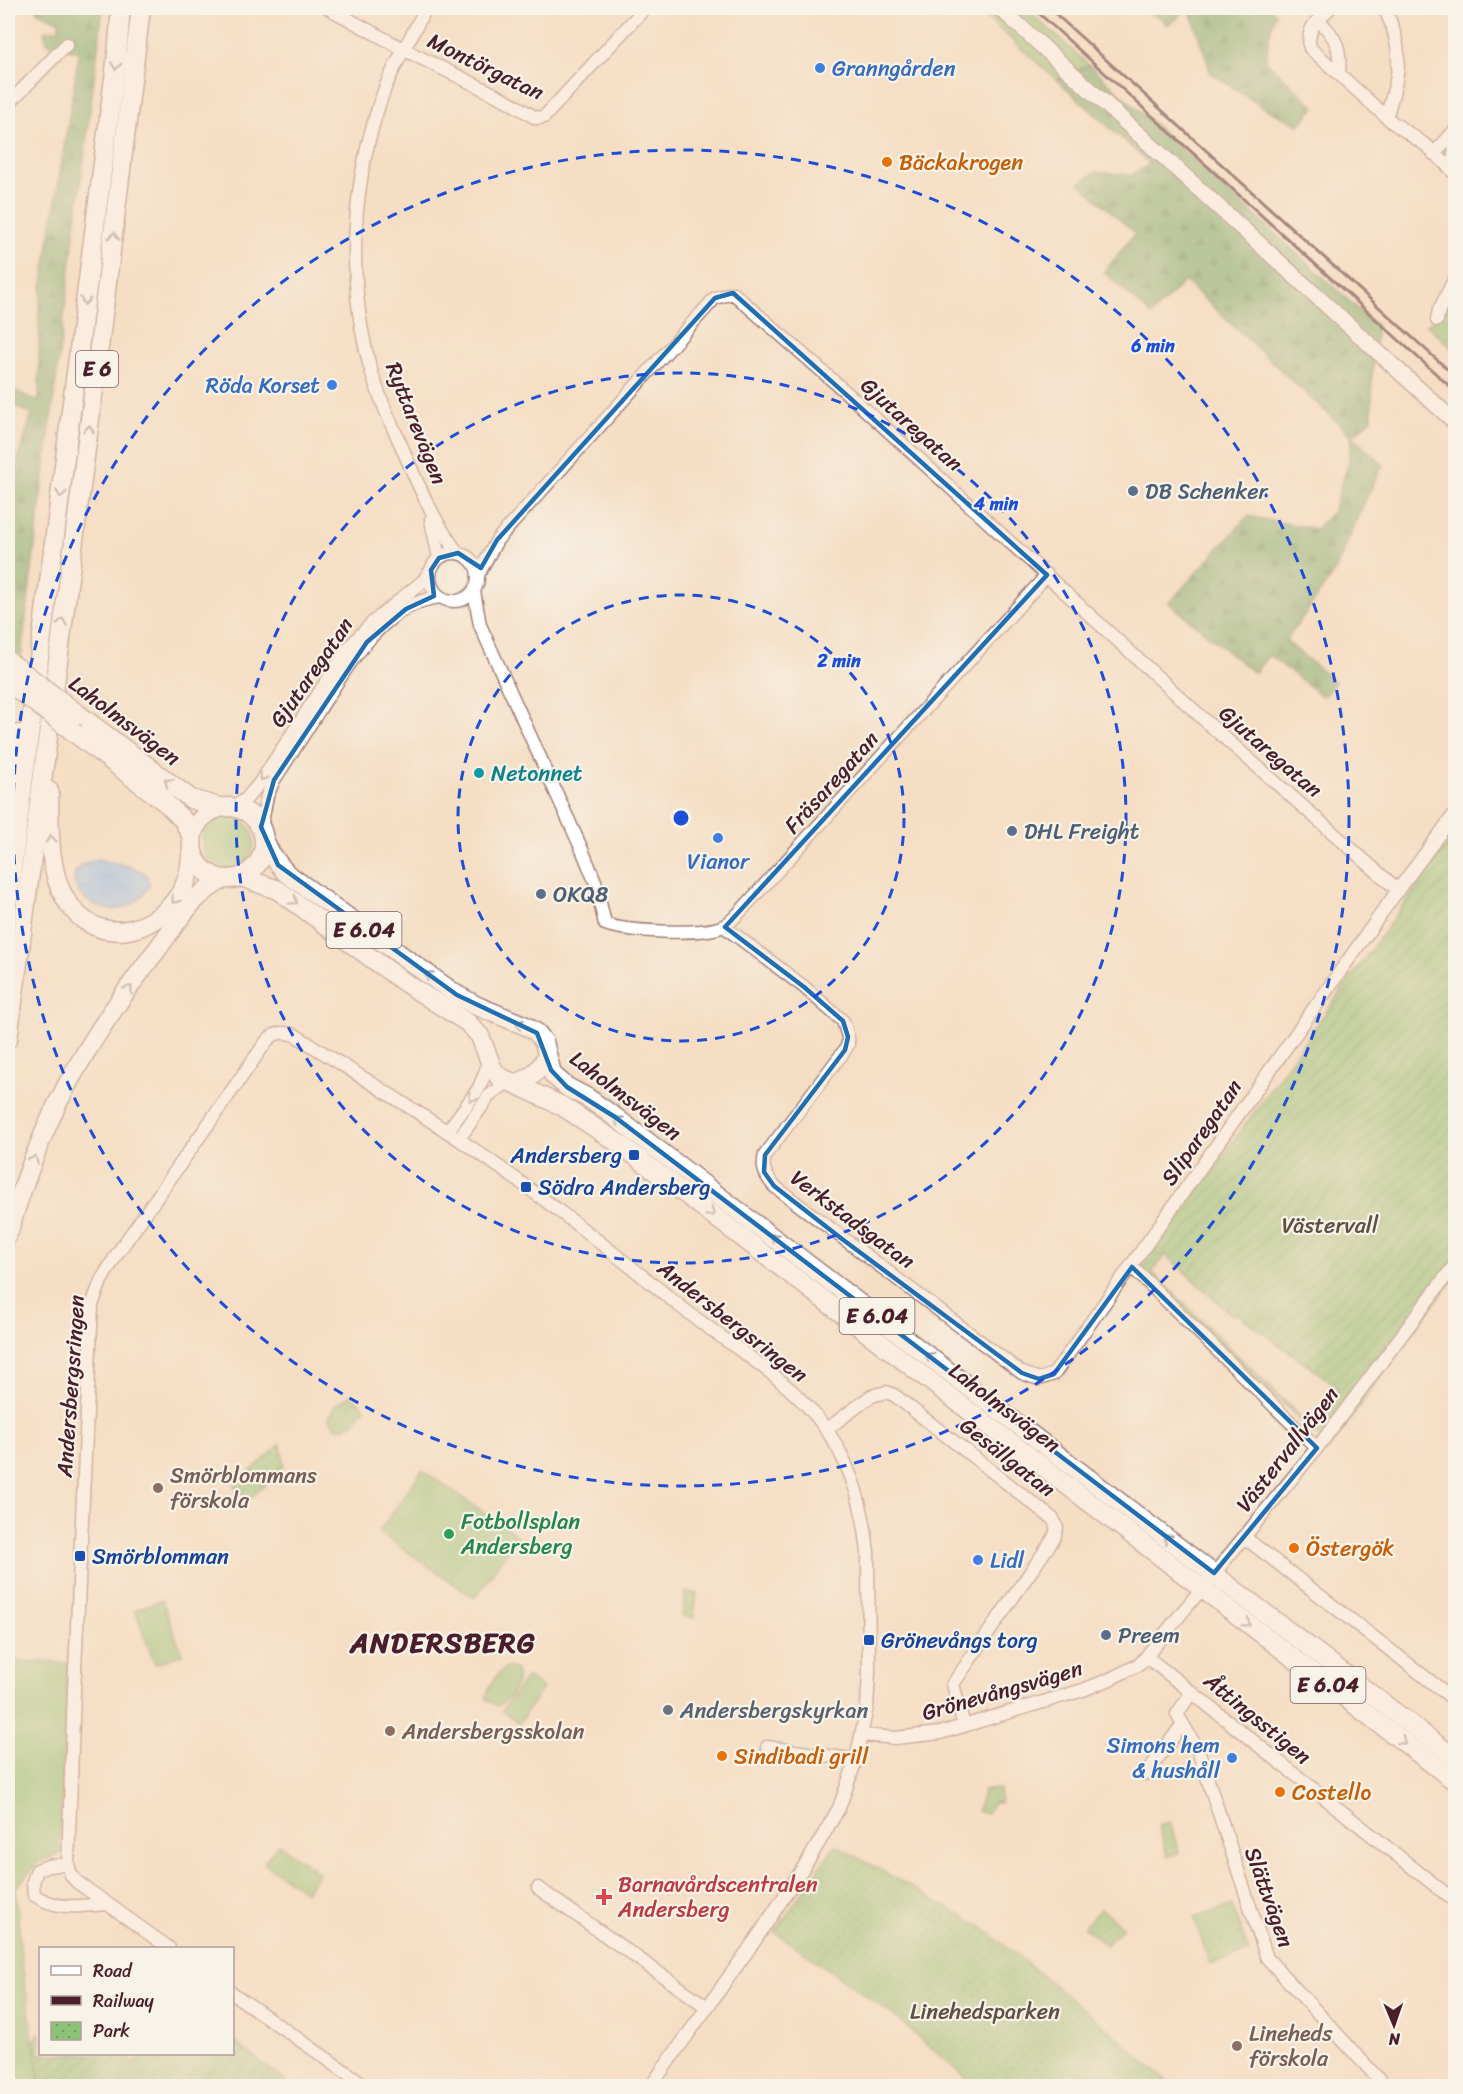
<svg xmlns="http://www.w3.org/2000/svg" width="1463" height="2094" font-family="Sriracha,sans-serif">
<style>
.grass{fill:#8dc376;stroke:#6c7150;stroke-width:1.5}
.forest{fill:url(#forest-firs);stroke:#5e6449;stroke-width:1.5}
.park{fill:url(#park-dots);stroke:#6c7150;stroke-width:1.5}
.garden{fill:url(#garden-furrows);stroke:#6c7150;stroke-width:1.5;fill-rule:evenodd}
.water{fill:url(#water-ripples);stroke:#666b8e;stroke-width:1.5}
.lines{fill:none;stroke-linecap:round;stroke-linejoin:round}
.minor-casing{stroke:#a07e78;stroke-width:15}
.major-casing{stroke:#a07e78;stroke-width:18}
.highway-casing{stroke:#a07e78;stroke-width:21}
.minor{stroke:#fff;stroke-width:12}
.major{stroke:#fff;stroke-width:15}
.highway{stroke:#fff;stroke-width:18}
.rail{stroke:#4a1f2b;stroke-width:3}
.highway-bridge-casing{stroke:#a07e78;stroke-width:21;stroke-linecap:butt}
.highway-bridge{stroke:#fff;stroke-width:18}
.oneway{stroke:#ae9aa0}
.marked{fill:none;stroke:#1f6fb2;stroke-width:4.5;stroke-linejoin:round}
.ring{fill:none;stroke:#1d4ed8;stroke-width:3;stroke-dasharray:10 8}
.shop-dot{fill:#3f7fe0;stroke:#f7f3e8;stroke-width:2}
.food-dot{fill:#e8710a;stroke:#f7f3e8;stroke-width:2}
.service-dot{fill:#5c6f8a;stroke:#f7f3e8;stroke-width:2}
.culture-dot{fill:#0f9aa8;stroke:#f7f3e8;stroke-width:2}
.transit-dot{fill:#1a4fb4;stroke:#f7f3e8;stroke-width:2}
.education-dot{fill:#8d6e63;stroke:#f7f3e8;stroke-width:2}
.leisure-dot{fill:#2e9e5b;stroke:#f7f3e8;stroke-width:2}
.worship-dot{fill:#6b7280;stroke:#f7f3e8;stroke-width:2}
.health-dot{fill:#e0444e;stroke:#f7f3e8;stroke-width:2}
.labels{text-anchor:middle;stroke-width:4.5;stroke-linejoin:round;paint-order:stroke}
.shield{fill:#f7f3e8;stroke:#7e5f64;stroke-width:1.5}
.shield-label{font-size:21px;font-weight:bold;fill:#4a1f2b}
.street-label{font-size:22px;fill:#4a1f2b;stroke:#f7f3e8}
.shop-label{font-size:22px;fill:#366cbe;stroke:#f7f3e8;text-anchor:start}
.food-label{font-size:22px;fill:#c56008;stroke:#f7f3e8;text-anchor:start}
.service-label{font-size:22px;fill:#4e5e75;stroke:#f7f3e8;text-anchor:start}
.culture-label{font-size:22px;fill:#0d838f;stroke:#f7f3e8;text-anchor:start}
.transit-label{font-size:22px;fill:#164399;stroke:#f7f3e8;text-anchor:start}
.park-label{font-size:22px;fill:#5e5042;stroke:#f7f3e8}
.education-label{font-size:22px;fill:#785e54;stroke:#f7f3e8;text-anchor:start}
.leisure-label{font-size:22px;fill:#27864d;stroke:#f7f3e8;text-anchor:start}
.worship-label{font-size:22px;fill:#5b616d;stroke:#f7f3e8;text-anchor:start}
.health-label{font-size:22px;fill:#be3a42;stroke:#f7f3e8;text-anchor:start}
.district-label{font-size:28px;font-weight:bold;letter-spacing:1.5px;fill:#4a1f2b;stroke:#f7f3e8}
.centre{fill:#1d4ed8;stroke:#f7f3e8;stroke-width:3}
.ring-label{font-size:18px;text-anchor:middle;font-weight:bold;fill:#1d4ed8;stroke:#f7f3e8;stroke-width:4.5;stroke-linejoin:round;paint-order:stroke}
</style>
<defs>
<pattern id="forest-firs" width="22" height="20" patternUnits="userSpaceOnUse" patternTransform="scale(1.5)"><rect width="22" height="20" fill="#72a967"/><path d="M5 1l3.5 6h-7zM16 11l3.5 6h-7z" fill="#608955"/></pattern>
<pattern id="park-dots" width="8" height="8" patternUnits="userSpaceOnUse" patternTransform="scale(1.5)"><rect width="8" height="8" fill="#8dc376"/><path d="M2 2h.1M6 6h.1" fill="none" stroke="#759e61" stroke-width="1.8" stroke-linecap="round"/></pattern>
<pattern id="garden-furrows" width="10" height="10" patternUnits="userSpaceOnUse" patternTransform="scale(1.5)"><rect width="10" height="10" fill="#8dc376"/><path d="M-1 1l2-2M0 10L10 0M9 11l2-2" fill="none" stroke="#759e61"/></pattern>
<pattern id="water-ripples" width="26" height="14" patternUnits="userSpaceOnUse" patternTransform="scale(1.5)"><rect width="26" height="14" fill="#81b7f0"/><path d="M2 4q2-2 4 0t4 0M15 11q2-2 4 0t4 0" fill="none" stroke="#6c94c3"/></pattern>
</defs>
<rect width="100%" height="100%" fill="#f7f3e8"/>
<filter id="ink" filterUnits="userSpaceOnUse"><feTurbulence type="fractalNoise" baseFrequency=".0167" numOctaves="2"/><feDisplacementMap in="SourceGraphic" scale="12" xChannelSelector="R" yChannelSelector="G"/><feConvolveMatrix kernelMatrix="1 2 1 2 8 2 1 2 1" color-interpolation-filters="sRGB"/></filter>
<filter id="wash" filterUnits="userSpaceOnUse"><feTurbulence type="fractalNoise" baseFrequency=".008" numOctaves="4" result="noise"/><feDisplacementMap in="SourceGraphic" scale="24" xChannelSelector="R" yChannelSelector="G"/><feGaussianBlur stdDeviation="1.35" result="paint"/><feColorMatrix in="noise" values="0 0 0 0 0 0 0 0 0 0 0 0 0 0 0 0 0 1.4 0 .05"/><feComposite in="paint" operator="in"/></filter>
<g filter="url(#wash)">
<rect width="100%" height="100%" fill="#f5dec4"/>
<path class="grass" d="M 976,8 L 1025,8 L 1089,65 L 1057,80 Z
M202 842a26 26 0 1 1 52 0a26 26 0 1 1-52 0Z
M 422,1470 L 518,1536 L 475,1598 L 379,1532 Z
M 686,1592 L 697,1594 L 694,1618 L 682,1616 Z
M 162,1600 L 182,1654 L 155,1664 L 135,1610 Z
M 8,1661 L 68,1663 L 59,1854 L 40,1861 L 16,1887 L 21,1958 L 40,2086 L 9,2086 L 8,2080 Z
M 507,1668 L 515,1669 C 523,1681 509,1701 497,1706 L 486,1699 C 487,1688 497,1672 507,1668 Z
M 527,1677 L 543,1688 L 519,1723 L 502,1711 Z
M 278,1844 L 319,1873 L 306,1892 L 264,1863 Z"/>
<path class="forest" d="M 36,8 L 103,8 L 21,657 L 8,648 L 8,492 L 32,414 L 8,404 L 8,387 L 39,402 L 39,308 L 79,52 L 47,43 L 44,31 L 59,29 L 59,21 L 37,12 Z
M 1137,8 L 1182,8 L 1183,9 L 1177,19 L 1167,25 L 1162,18 Z
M 1189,8 L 1268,8 L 1276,13 L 1269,35 L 1266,61 L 1315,107 L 1299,125 L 1266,109 L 1211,73 Z
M 1089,65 L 1377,326 L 1372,378 L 1372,419 L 1352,436 L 1383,465 L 1368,494 L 1335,571 L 1286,641 L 1335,682 L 1323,697 L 1269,655 L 1254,673 L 1169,603 L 1248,516 L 1316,529 L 1333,511 L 1348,465 L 1352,436 L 1185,281 L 1151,315 L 1104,272 L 1135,233 L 1079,183 L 1096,172 L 1132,175 L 1150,164 L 1057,80 Z"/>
<path class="park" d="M 351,1395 L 364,1408 C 358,1421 352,1426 338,1429 L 329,1418 L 335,1405 Z
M 281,1444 L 284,1466 L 249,1500 L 234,1486 Z
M 999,1789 L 1000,1803 L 993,1803 L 986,1814 L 977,1811 L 984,1790 Z
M 1170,1822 L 1179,1853 L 1168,1856 L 1158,1826 Z
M 835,1845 L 981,1926 L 1109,2030 L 1172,2086 L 966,2086 L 969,2081 L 887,2010 L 775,1932 Z
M 1232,1905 L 1249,1952 L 1210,1964 L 1194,1918 Z
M 1101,1908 L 1123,1927 L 1106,1946 L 1084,1927 Z"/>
<path class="garden" d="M 1455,293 L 1455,351 L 1427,325 L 1445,310 Z
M 1455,833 L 1455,1277 L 1413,1331 L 1330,1448 L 1141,1269 ZM 1166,1255 L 1231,1314 L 1237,1314 L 1338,1387 L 1307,1423 L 1152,1272 Z
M 40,2032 L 40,2054 L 122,2054 L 135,2063 L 142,2054 L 232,2054 L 233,2041 L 288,2083 L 285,2086 L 40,2086 L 34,2042 Z"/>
<path class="water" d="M 97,859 L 132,867 L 145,873 L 150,884 C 119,941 55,887 80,867 C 84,863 92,861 97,859 Z"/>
</g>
<g filter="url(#ink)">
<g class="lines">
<g class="minor-casing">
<path id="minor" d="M 328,8 L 405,50 L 506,100 L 536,118 L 544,117 L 645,8
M 426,8 C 413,34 396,61 385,88 C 351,180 345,280 372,374 C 380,398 390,422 401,445 C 417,483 433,520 458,553
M 1330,8 C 1317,21 1306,28 1310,48 L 1392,122 L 1427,146 L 1456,174
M 1384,8 C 1405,48 1400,75 1386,117
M 1318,20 C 1337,37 1341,49 1339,74
M 8,107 L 13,99 L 67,44
M 1434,154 L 1456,129
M 1452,171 L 1456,137
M 1437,320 L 1439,310 L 1456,276
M 431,520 L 439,558
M430 577a24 24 0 1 1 48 0a24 24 0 1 1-48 0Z
M 478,575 L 497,540 L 715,298 L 733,293 L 847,393 L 1210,725 L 1398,890
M 474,591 L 480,625 L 583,852 L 595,881 L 605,924 C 626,932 700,935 721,927 C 728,925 734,918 739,913 L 1047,575
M 234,807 L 246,799 L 259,784 L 350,646 L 372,623 L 423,581 L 431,570
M 261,827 L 267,796 L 274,780 C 289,757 304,734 319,710 C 348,666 382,604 440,597
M 725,927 L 804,987 L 843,1021 L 848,1037 L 848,1044 L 845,1050 L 765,1155 C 761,1168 766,1176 774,1186 L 1022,1373 L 1039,1379 L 1054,1374 L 1398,890 L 1456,812
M 447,1132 L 479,1088 L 490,1060
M 459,1139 L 489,1096 L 508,1082
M 1132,1267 L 1317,1448
M 826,1430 L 871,1396 L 886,1392 L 894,1395 L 1053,1519 L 1057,1528 L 1054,1538 L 953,1684 L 964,1726
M 1244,1537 L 1456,1701
M 1147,1657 L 1456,1902
M 1192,1692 L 1177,1714 L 1198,1750 L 1267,1958 L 1385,2086
M 862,1735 L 896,1738 L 940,1733 L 1083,1690 L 1110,1679 L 1140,1664 L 1317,1448 L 1456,1263
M 767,1747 L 856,1760
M 1146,1774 L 1182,1725
M 68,1864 L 48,1866 L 37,1870 L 33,1882 L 34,1895 C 59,1911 78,1906 105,1904
M 538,1888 L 707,2007
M 169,1948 L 77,1882 L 71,1875 L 68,1864 L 74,1691 L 92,1305 L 101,1281 L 117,1254 L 266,1042 C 274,1032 283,1031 295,1035 C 350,1070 406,1104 460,1140 C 536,1191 609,1249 681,1307 C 730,1346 789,1377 826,1429 C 851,1465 864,1509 868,1553 L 869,1672 L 867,1707 L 856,1760 L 839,1808 L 811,1856 L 756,1939 L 651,2086
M 232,1993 L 366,2086"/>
</g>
<g class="major-casing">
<path id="major" d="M 1000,8 L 1456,423"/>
</g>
<g class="highway-casing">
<path id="highway" d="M 79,715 L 191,799 L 219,807
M 76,734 L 166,803 L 183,820 L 192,837
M 8,778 L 19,734
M 49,791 C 50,826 47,869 66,900 C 96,949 157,935 182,890 C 190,876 191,860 192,845
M192 843a36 36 0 1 1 72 0a36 36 0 1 1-72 0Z
M 264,840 L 271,854 L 286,873 L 457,995 L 477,1006 L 526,1026 L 537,1033 L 544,1042 L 551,1070 L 554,1076 L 567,1087 L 588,1098 L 615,1117 L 1456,1759
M 241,877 L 278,890 L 404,982 L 468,1023 L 480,1036 L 492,1067 L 498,1076 L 562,1106 L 621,1145 L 1456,1782
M 8,899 L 117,55 L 121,8
M 8,1039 L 92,404 L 141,8
M 516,1084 C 532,1078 540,1070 547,1055
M 8,1234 C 25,1177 46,1120 76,1069 C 100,1026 129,986 159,947 C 178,921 194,893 224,879"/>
</g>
<use href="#minor" class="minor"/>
<use href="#major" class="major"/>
<use href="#highway" class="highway"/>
<path class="rail" d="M 1033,8 L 1456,392
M 1049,8 L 1456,377"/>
<g class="highway-bridge-casing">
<path id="highway-bridge" d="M 11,663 L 79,715
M 8,682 L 76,734"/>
</g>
<use href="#highway-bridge" class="highway-bridge"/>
</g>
<defs><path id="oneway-chevron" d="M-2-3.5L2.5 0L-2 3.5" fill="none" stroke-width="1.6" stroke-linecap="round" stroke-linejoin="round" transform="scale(1.5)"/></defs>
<g class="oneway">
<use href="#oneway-chevron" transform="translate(116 66) rotate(97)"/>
<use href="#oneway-chevron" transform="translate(114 236) rotate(-83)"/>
<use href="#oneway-chevron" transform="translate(85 301) rotate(97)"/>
<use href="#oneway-chevron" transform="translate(89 429) rotate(-82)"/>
<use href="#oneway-chevron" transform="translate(61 494) rotate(97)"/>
<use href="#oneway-chevron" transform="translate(62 622) rotate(-82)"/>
<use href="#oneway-chevron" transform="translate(263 777) rotate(124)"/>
<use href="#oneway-chevron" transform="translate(168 782) rotate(-143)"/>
<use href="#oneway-chevron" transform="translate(51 839) rotate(-94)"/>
<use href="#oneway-chevron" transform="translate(175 900) rotate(127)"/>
<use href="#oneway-chevron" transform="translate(294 901) rotate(35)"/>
<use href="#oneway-chevron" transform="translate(428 975) rotate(-145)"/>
<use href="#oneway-chevron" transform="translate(129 989) rotate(-55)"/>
<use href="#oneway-chevron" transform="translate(519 1024) rotate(-159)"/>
<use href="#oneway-chevron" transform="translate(472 1098) rotate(126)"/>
<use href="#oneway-chevron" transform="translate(618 1120) rotate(-143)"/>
<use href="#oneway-chevron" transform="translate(34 1159) rotate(-68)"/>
<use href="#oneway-chevron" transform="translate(711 1213) rotate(37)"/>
<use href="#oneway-chevron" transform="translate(774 1237) rotate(-143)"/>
<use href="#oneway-chevron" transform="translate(929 1356) rotate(-143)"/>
<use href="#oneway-chevron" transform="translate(1167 1538) rotate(-142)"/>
<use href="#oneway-chevron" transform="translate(1247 1623) rotate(37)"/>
<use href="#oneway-chevron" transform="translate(1402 1741) rotate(37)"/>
</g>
</g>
<path d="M0 0H1463V2094H0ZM 733,293 L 1047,575 L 725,927 L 804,987 L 843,1021 L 848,1037 L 845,1050 L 765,1155 L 764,1172 L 774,1186 L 842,1239 L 1022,1373 L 1039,1379 L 1054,1374 L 1132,1267 L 1317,1448 L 1214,1573 L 615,1117 L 567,1087 L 551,1070 L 537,1033 L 457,995 L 278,865 L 261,827 L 274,780 L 367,642 L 406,609 L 434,596 L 431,570 L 439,558 L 458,553 L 481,568 L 497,540 L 715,298 Z" fill="#f5dec4" fill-opacity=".55" fill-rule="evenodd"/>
<path class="marked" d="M 733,293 L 1047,575 L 725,927 L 804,987 L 843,1021 L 848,1037 L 845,1050 L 765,1155 L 764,1172 L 774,1186 L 842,1239 L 1022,1373 L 1039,1379 L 1054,1374 L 1132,1267 L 1317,1448 L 1214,1573 L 615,1117 L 567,1087 L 551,1070 L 537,1033 L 457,995 L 278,865 L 261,827 L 274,780 L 367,642 L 406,609 L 434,596 L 431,570 L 439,558 L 458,553 L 481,568 L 497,540 L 715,298 Z"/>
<g class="ring">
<circle cx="681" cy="818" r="223"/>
<circle cx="681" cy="818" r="445"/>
<circle cx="681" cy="818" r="668"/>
</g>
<g class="shop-dot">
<circle cx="820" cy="68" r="6"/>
<circle cx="332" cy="385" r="6"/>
<circle cx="718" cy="838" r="6"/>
<circle cx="978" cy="1560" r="6"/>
<circle cx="1232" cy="1758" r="6"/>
</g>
<g class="food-dot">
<circle cx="887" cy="162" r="6"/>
<circle cx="1294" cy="1548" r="6"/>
<circle cx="722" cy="1756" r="6"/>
<circle cx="1280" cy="1792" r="6"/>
</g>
<g class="service-dot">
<circle cx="1133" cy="491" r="6"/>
<circle cx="1012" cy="831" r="6"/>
<circle cx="541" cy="894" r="6"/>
<circle cx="1106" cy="1635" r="6"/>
</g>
<circle class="culture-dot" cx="479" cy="773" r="6"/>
<g class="transit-dot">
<rect x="628" y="1149" width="12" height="12" rx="3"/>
<rect x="520" y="1181" width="12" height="12" rx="3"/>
<rect x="74" y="1550" width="12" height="12" rx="3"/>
<rect x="863" y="1634" width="12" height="12" rx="3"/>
</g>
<g class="education-dot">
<circle cx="158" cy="1488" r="6"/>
<circle cx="390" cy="1731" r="6"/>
<circle cx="1237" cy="2046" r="6"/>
</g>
<circle class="leisure-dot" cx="449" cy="1534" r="6"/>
<circle class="worship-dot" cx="668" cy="1710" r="6"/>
<path class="health-dot" d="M601 1888h6v6h6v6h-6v6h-6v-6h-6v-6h6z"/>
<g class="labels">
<g class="shield">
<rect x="76" y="351" width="42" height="36" rx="4.5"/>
<rect x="326.5" y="912" width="75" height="36" rx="4.5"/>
<rect x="839.5" y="1298" width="75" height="36" rx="4.5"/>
<rect x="1290.5" y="1667" width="75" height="36" rx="4.5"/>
</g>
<g class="shield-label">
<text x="97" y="376">E 6</text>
<text x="364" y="937">E 6.04</text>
<text x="877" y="1323">E 6.04</text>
<text x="1328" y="1692">E 6.04</text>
</g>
<g class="street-label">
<text transform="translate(486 66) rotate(26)" y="8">Montörgatan</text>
<text transform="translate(417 423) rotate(68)" y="8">Ryttarevägen</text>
<text transform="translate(912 424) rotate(42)" y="8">Gjutaregatan</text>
<text transform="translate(311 672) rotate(-55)" y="8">Gjutaregatan</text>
<text transform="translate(125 720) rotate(37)" y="8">Laholmsvägen</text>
<text transform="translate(1271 751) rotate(41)" y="8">Gjutaregatan</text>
<text transform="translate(831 782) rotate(-48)" y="8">Fräsaregatan</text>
<text transform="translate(626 1095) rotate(37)" y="8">Laholmsvägen</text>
<text transform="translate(1201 1132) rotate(-55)" y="8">Sliparegatan</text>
<text transform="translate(853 1219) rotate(37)" y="8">Verkstadsgatan</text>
<text transform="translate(733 1321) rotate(38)" y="8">Andersbergsringen</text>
<text transform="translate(70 1386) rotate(-86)" y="8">Andersbergsringen</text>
<text transform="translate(1005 1407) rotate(37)" y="8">Laholmsvägen</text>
<text transform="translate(1287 1449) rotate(-52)" y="8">Västervallvägen</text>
<text transform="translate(1008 1457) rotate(38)" y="8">Gesällgatan</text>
<text transform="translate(1002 1690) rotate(-16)" y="8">Grönevångsvägen</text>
<text transform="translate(1258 1718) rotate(39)" y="8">Åttingsstigen</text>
<text transform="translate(1270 1897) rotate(70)" y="8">Slättvägen</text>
</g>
<g class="shop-label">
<text x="832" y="76">Granngården</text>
<text x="320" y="393" text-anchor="end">Röda Korset</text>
<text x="718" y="869" text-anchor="middle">Vianor</text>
<text x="990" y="1568">Lidl</text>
<text x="1220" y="1753" text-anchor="end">Simons hem<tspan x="1220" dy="25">&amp; hushåll</tspan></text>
</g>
<g class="food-label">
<text x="899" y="170">Bäckakrogen</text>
<text x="1306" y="1556">Östergök</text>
<text x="734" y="1764">Sindibadi grill</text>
<text x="1292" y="1800">Costello</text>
</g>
<g class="service-label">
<text x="1145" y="499">DB Schenker</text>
<text x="1024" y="839">DHL Freight</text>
<text x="553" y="902">OKQ8</text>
<text x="1118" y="1643">Preem</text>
</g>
<g class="culture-label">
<text x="491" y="781">Netonnet</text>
</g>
<g class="transit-label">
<text x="622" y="1163" text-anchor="end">Andersberg</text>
<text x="538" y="1195">Södra Andersberg</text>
<text x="92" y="1564">Smörblomman</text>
<text x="881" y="1648">Grönevångs torg</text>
</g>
<g class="park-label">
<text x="1330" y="1233">Västervall</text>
<text x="985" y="2019">Linehedsparken</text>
</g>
<g class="education-label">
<text x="170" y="1483">Smörblommans<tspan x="170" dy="25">förskola</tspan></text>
<text x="402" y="1739">Andersbergsskolan</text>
<text x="1249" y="2041">Lineheds<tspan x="1249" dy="25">förskola</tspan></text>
</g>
<g class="leisure-label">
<text x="461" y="1529">Fotbollsplan<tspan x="461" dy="25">Andersberg</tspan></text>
</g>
<g class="worship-label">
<text x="680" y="1718">Andersbergskyrkan</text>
</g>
<g class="health-label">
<text x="618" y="1892">Barnavårdscentralen<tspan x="618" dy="25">Andersberg</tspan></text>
</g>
<g class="district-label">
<text x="443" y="1652">ANDERSBERG</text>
</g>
</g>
<circle cx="681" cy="818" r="9" class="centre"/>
<g class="ring-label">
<text x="1153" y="352">6 min</text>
<text x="996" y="510">4 min</text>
<text x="839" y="667">2 min</text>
</g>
<rect width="1463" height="2094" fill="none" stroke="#f7f3e8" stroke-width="30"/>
<rect x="39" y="1947" width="195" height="108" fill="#f7f3e8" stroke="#b29e9c" stroke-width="1.5"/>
<rect x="51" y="1966" width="30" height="9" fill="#ffffff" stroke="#b29e9c" stroke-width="1.5"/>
<text x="93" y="1977" font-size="18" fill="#4a1f2b">Road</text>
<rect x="51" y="1996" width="30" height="9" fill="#4a1f2b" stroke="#b29e9c" stroke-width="1.5"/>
<text x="93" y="2007" font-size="18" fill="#4a1f2b">Railway</text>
<rect x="51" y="2022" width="30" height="18" fill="url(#park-dots)" stroke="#b29e9c" stroke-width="1.5"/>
<text x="93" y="2037" font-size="18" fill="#4a1f2b">Park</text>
<g transform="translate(1394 2025) rotate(178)" stroke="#f7f3e8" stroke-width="4.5" paint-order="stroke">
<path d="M0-4.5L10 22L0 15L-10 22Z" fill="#4a1f2b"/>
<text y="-9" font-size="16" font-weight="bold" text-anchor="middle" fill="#4a1f2b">N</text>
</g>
</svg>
